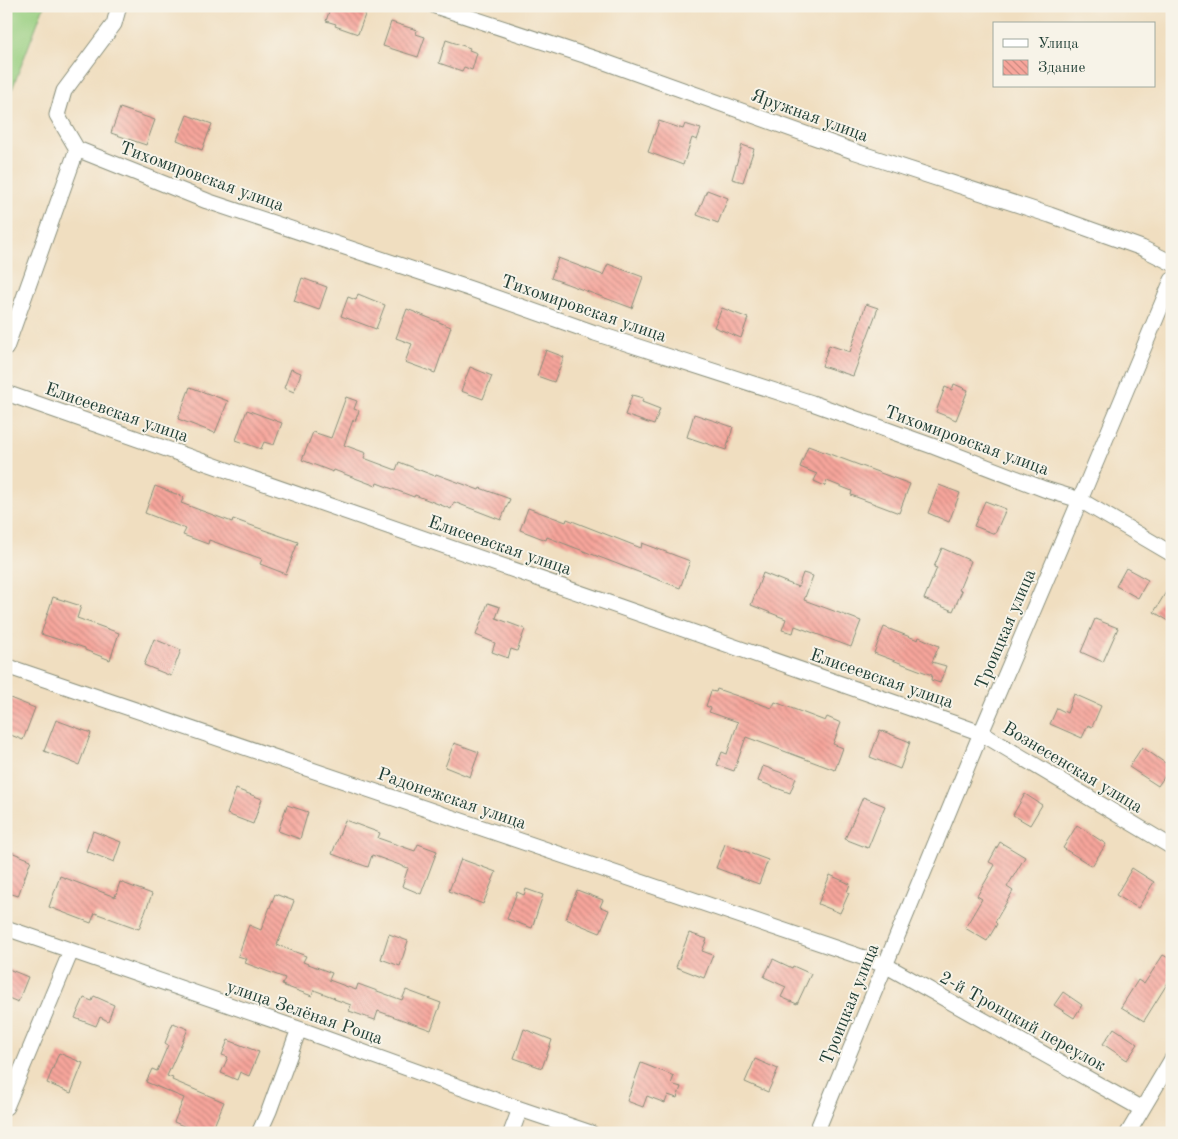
<svg xmlns="http://www.w3.org/2000/svg" width="1178" height="1139" font-family="'Old Standard TT',serif">
<style>
.green{fill:#99cf81;stroke:#5c865a}
.building{fill:url(#building-back-hatch)}
.lines{fill:none;stroke-linecap:round;stroke-linejoin:round}
.minor-casing{stroke:#888e7a;stroke-width:17}
.minor{stroke:#fff;stroke-width:15}
.labels{text-anchor:middle;stroke-width:4;stroke-linejoin:round;paint-order:stroke}
.street-label{font-size:18px;fill:#1f3d34;stroke:#f7f3e8}
</style>
<defs>
<pattern id="building-back-hatch" width="6" height="6" patternUnits="userSpaceOnUse" patternTransform="scale(1.25)"><rect width="6" height="6" fill="#f7a59b"/><path d="M-1 5l2 2M0 0l6 6M5-1l2 2" fill="none" stroke="#c7887f"/></pattern>
</defs>
<rect width="100%" height="100%" fill="#f7f3e8"/>
<filter id="ink" filterUnits="userSpaceOnUse"><feTurbulence type="fractalNoise" baseFrequency=".02" numOctaves="2"/><feDisplacementMap in="SourceGraphic" scale="10" xChannelSelector="R" yChannelSelector="G"/><feConvolveMatrix kernelMatrix="1 2 1 2 8 2 1 2 1" color-interpolation-filters="sRGB"/></filter>
<filter id="wash" filterUnits="userSpaceOnUse"><feTurbulence type="fractalNoise" baseFrequency=".0096" numOctaves="4" result="noise"/><feDisplacementMap in="SourceGraphic" scale="20" xChannelSelector="R" yChannelSelector="G"/><feGaussianBlur stdDeviation="1.12" result="paint"/><feColorMatrix in="noise" values="0 0 0 0 0 0 0 0 0 0 0 0 0 0 0 0 0 1.4 0 .05"/><feComposite in="paint" operator="in"/></filter>
<g filter="url(#wash)">
<rect width="100%" height="100%" fill="#f0dec0"/>
<path class="green" d="M 6,6 L 44,6 L 6,105 Z"/>
<g id="blocks">
<path class="building" d="M 331,6 L 350,6 L 366,12 L 358,34 L 335,26 L 336,24 L 326,21 Z
M 391,22 L 417,30 L 416,34 L 425,37 L 418,57 L 383,46 Z
M 446,40 L 470,48 L 469,50 L 477,53 L 472,70 L 464,67 L 462,71 L 439,63 Z
M 120,108 L 155,120 L 146,145 L 111,133 Z
M 187,115 L 212,124 L 202,150 L 177,140 Z
M 659,121 L 683,129 L 685,124 L 701,129 L 697,140 L 692,138 L 683,165 L 648,152 Z
M 742,145 L 754,149 L 743,182 L 732,179 Z
M 707,190 L 728,198 L 718,223 L 697,215 Z
M 558,258 L 603,275 L 608,264 L 643,277 L 632,308 L 551,278 Z
M 302,278 L 327,287 L 319,310 L 294,301 Z
M 358,294 L 385,305 L 376,329 L 341,316 L 348,297 L 356,300 Z
M 866,304 L 878,308 L 853,376 L 822,366 L 829,345 L 850,352 Z
M 722,308 L 748,318 L 741,338 L 714,327 Z
M 407,309 L 451,327 L 435,373 L 405,362 L 412,344 L 396,338 Z
M 546,350 L 564,357 L 554,382 L 537,376 Z
M 470,367 L 492,376 L 483,399 L 461,391 Z
M 291,369 L 301,373 L 294,392 L 284,388 Z
M 954,384 L 968,390 L 956,420 L 936,412 L 945,387 L 952,390 Z
M 190,387 L 228,401 L 215,433 L 178,419 Z
M 632,395 L 643,398 L 642,402 L 660,409 L 654,425 L 625,415 Z
M 346,397 L 357,401 L 354,409 L 359,411 L 355,421 L 353,420 L 344,445 L 366,453 L 364,458 L 396,470 L 399,462 L 435,476 L 436,474 L 479,490 L 480,488 L 510,499 L 501,520 L 454,502 L 451,509 L 415,495 L 414,497 L 377,483 L 376,486 L 334,470 L 333,472 L 302,460 L 313,432 L 331,438 Z
M 247,410 L 282,423 L 274,445 L 264,442 L 261,449 L 236,440 Z
M 694,414 L 733,427 L 726,450 L 687,437 Z
M 808,446 L 910,484 L 899,513 L 851,495 L 852,491 L 827,481 L 825,486 L 814,481 L 817,474 L 800,467 Z
M 939,485 L 960,493 L 949,522 L 928,513 Z
M 155,486 L 184,497 L 181,503 L 232,522 L 233,519 L 298,542 L 286,574 L 260,564 L 262,559 L 209,540 L 208,544 L 183,535 L 186,529 L 145,513 Z
M 985,501 L 1006,509 L 995,534 L 974,526 Z
M 528,508 L 566,522 L 567,519 L 641,548 L 642,543 L 690,561 L 680,588 L 547,537 L 546,540 L 520,530 Z
M 942,548 L 971,561 L 959,590 L 962,591 L 953,611 L 924,599 L 937,568 L 934,567 Z
M 1126,568 L 1148,580 L 1138,598 L 1116,586 Z
M 763,573 L 798,587 L 803,573 L 813,576 L 804,600 L 861,621 L 851,647 L 795,626 L 793,633 L 782,630 L 786,619 L 751,605 Z
M 1172,582 L 1172,623 L 1154,612 Z
M 53,597 L 81,606 L 77,618 L 119,633 L 110,660 L 85,650 L 85,648 L 41,634 Z
M 488,603 L 500,607 L 496,618 L 525,629 L 517,651 L 511,649 L 508,658 L 492,652 L 495,643 L 476,635 Z
M 1095,619 L 1118,628 L 1103,662 L 1081,652 Z
M 884,627 L 918,640 L 919,637 L 939,646 L 932,662 L 946,666 L 940,683 L 931,680 L 932,675 L 874,653 Z
M 154,639 L 181,650 L 171,676 L 144,665 Z
M 717,689 L 772,708 L 775,702 L 825,721 L 827,717 L 841,723 L 833,744 L 843,748 L 835,770 L 746,737 L 734,771 L 717,765 L 722,752 L 727,754 L 738,722 L 709,712 L 711,708 L 706,706 L 711,691 L 716,692 Z
M 1074,694 L 1101,706 L 1092,727 L 1088,725 L 1082,738 L 1050,724 L 1057,708 L 1067,713 Z
M 10,698 L 35,708 L 23,740 L 6,733 L 6,708 Z
M 56,720 L 91,733 L 79,765 L 44,751 Z
M 880,730 L 910,742 L 900,769 L 870,757 Z
M 454,743 L 479,752 L 470,777 L 445,767 Z
M 1142,747 L 1171,767 L 1158,786 L 1129,767 Z
M 763,766 L 796,778 L 790,793 L 758,781 Z
M 236,789 L 262,799 L 253,824 L 227,814 Z
M 1025,794 L 1042,805 L 1030,825 L 1013,815 Z
M 863,797 L 885,806 L 868,848 L 845,839 Z
M 287,805 L 308,812 L 300,839 L 278,831 Z
M 345,820 L 380,833 L 378,838 L 415,851 L 418,844 L 437,851 L 421,894 L 402,886 L 408,868 L 372,855 L 368,867 L 332,854 Z
M 1077,825 L 1106,844 L 1092,866 L 1063,848 Z
M 93,831 L 121,842 L 114,862 L 86,851 Z
M 1000,842 L 1025,857 L 1007,887 L 1013,891 L 995,922 L 997,924 L 987,941 L 965,928 L 982,899 L 977,896 L 995,865 L 989,862 Z
M 725,844 L 768,860 L 759,884 L 716,868 Z
M 6,850 L 31,860 L 18,896 L 6,892 Z
M 461,859 L 496,872 L 483,904 L 449,891 Z
M 1132,868 L 1154,882 L 1138,908 L 1116,895 Z
M 830,875 L 850,884 L 847,892 L 849,893 L 840,913 L 818,904 Z
M 60,876 L 115,897 L 120,882 L 152,894 L 139,929 L 95,913 L 91,923 L 49,907 Z
M 526,889 L 543,895 L 532,928 L 507,919 L 517,892 L 524,895 Z
M 577,890 L 603,900 L 600,907 L 609,910 L 600,933 L 566,919 Z
M 275,894 L 294,901 L 277,945 L 306,956 L 303,962 L 332,973 L 329,980 L 356,990 L 358,984 L 402,1000 L 406,990 L 441,1003 L 431,1030 L 378,1011 L 375,1020 L 349,1011 L 351,1005 L 334,999 L 335,998 L 314,990 L 312,996 L 282,985 L 285,978 L 245,963 L 247,959 L 238,956 L 249,925 L 261,930 Z
M 689,933 L 707,939 L 702,951 L 713,955 L 704,978 L 676,967 Z
M 389,934 L 408,941 L 400,966 L 381,959 Z
M 1163,955 L 1172,960 L 1172,976 L 1144,1021 L 1121,1007 L 1138,980 L 1144,984 Z
M 773,959 L 792,968 L 793,966 L 811,974 L 797,1004 L 781,997 L 786,987 L 764,977 Z
M 6,968 L 28,977 L 18,1002 L 6,997 Z
M 1063,992 L 1082,1005 L 1074,1018 L 1054,1005 Z
M 94,996 L 114,1005 L 108,1021 L 100,1017 L 96,1026 L 75,1018 L 84,998 L 92,1001 Z
M 173,1023 L 188,1029 L 167,1076 L 173,1078 L 172,1080 L 224,1102 L 211,1133 L 200,1133 L 174,1122 L 184,1098 L 146,1082 L 152,1069 L 157,1071 L 168,1045 L 165,1043 Z
M 1114,1028 L 1138,1044 L 1127,1060 L 1103,1044 Z
M 524,1029 L 552,1040 L 542,1068 L 514,1058 Z
M 228,1040 L 259,1052 L 249,1076 L 240,1072 L 237,1080 L 221,1073 L 228,1057 L 222,1055 Z
M 59,1053 L 83,1063 L 71,1093 L 47,1083 Z
M 755,1059 L 778,1069 L 768,1092 L 745,1082 Z
M 641,1063 L 674,1076 L 671,1084 L 681,1087 L 677,1098 L 668,1095 L 665,1103 L 647,1096 L 643,1107 L 627,1101 Z"/>
</g>
</g>
<g filter="url(#ink)">
<use href="#blocks" fill-opacity="0" stroke="#888e7a" stroke-width="1"/>
<g class="lines">
<g class="minor-casing">
<path id="minor" d="M 435,6 L 602,61 L 853,151 L 1050,215 L 1142,248 L 1172,263
M 77,149 L 207,201 L 471,289 L 595,333 L 812,403 L 935,447 L 1044,489 L 1080,500 L 1172,554
M 6,348 L 77,149 L 57,115 L 64,91 L 114,24 L 119,6
M 6,393 L 953,723 L 981,733 L 1172,847
M 6,666 L 885,965 L 1142,1109
M 6,928 L 299,1029 L 520,1109 L 591,1133
M 6,1107 L 71,951
M 259,1133 L 269,1111 L 299,1029
M 511,1133 L 520,1109
M 816,1133 L 981,733 L 1080,500 L 1172,280
M 1128,1133 L 1172,1059"/>
</g>
<use href="#minor" class="minor"/>
</g>
</g>
<g class="labels">
<g class="street-label">
<text transform="translate(810 115) rotate(20)" y="6">Яружная улица</text>
<text transform="translate(202 176) rotate(20)" y="6">Тихомировская улица</text>
<text transform="translate(584 308) rotate(19)" y="6">Тихомировская улица</text>
<text transform="translate(117 412) rotate(19)" y="6">Елисеевская улица</text>
<text transform="translate(967 440) rotate(20)" y="6">Тихомировская улица</text>
<text transform="translate(500 545) rotate(19)" y="6">Елисеевская улица</text>
<text transform="translate(1005 629) rotate(-67)" y="6">Троицкая улица</text>
<text transform="translate(882 678) rotate(19)" y="6">Елисеевская улица</text>
<text transform="translate(1073 767) rotate(31)" y="6">Вознесенская улица</text>
<text transform="translate(452 798) rotate(19)" y="6">Радонежская улица</text>
<text transform="translate(849 1004) rotate(-68)" y="6">Троицкая улица</text>
<text transform="translate(305 1012) rotate(19)" y="6">улица Зелёная Роща</text>
<text transform="translate(1023 1021) rotate(29)" y="6">2-й Троицкий переулок</text>
</g>
</g>
<rect width="1178" height="1139" fill="none" stroke="#f7f3e8" stroke-width="25"/>
<rect x="993" y="22" width="162" height="65" fill="#f7f3e8" stroke="#a1aaa0"/>
<rect x="1003" y="39" width="25" height="8" fill="#ffffff" stroke="#a1aaa0"/>
<text x="1038" y="48" font-size="15" fill="#1f3d34">Улица</text>
<rect x="1003" y="60" width="25" height="15" fill="url(#building-back-hatch)" stroke="#a1aaa0"/>
<text x="1038" y="72" font-size="15" fill="#1f3d34">Здание</text>
</svg>
